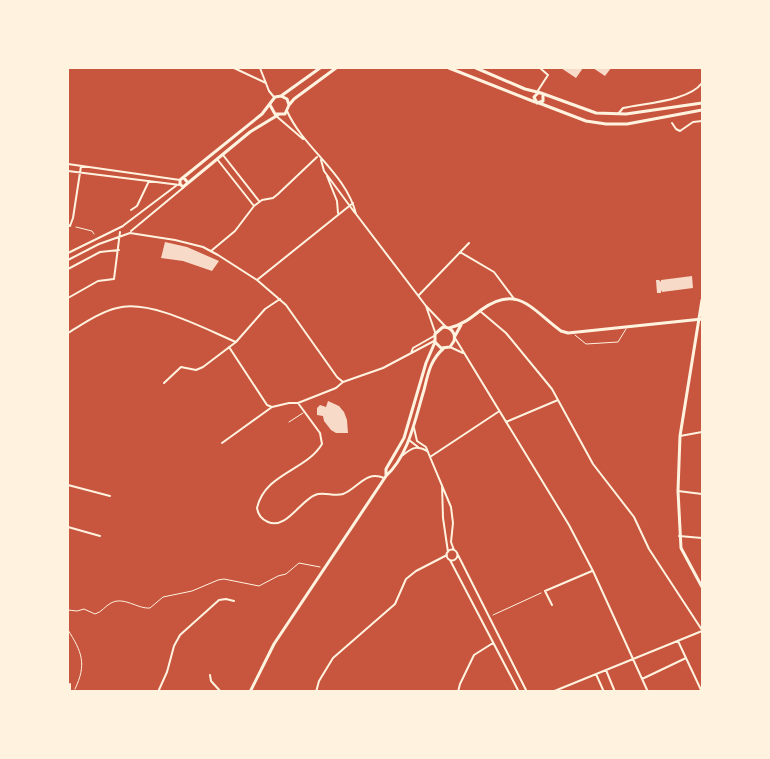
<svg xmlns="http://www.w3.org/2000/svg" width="770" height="759" font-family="'Work Sans',sans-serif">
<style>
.building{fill:#f7dbc8}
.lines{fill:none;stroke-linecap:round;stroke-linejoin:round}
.path{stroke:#fff3e0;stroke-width:1}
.service{stroke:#fff3e0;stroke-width:1}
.minor{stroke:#fff3e0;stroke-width:2}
.tertiary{stroke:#fff3e0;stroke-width:3}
.secondary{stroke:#fff3e0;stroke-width:3}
</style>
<rect width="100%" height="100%" fill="#c8553d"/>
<path class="building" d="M 561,68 L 583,68 L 576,78 Z
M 593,68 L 611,68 L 605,76 Z
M 165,242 L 187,247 L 219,261 L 212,271 L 183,261 L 161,258 Z
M 692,276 L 693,288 L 662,292 L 661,290 L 661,293 L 657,293 L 656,280 L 659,280 L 661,282 L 661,280 Z
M 328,401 L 339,406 L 344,412 L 347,420 L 348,433 L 336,433 L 331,430 L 324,421 L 323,416 L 317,415 L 317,408 L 320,405 L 326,407 Z"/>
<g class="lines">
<path class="path" d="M 76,227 L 92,231 L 94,234
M 68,610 L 77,611 L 84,609 L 95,614 C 102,612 105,606 111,603 C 124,596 137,609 150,608 L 163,597 L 192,591 L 218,580 L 224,579 L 259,586 L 278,576 L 286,574 L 299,563 L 320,567
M 493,615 L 541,593
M 68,630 C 82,652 87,664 75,689"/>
<path class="service" d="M 575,335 L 586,344 L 618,342 L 626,329
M 289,422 L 303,413"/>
<path class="minor" d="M 234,68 L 266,83
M 260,68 L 269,91 L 274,97
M 537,92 L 548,75 L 540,68
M 287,111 C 304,149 346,173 356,214 L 426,306 L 446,327
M 618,114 L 623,108 C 645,103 689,101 702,83
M 275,115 L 303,139
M 672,123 L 676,129 L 680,131 L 693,122 L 702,121
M 223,155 L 259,201
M 217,159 L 254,206
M 321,160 L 324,171 L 355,213
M 68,164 L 180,180
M 68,171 L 180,185
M 327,176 L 337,201 L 338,213
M 131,210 L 137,206 L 149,181
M 68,225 L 70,226 L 73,218 L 81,166
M 124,225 L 177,185
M 131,231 L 184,187
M 130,233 L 175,240 L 203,247 L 218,255 L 257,280 L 286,305 L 337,377 L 343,382
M 211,251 L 235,231 L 254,206 L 262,200 L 273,198 L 278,194 L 317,157
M 460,252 L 494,272 L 515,300
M 68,253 L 123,226
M 68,260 L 99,244 L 130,233
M 68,269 L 100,252 L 119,250
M 257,280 L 353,203
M 419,295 L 469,243
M 68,298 L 98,281 L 114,279 L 120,232
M 426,306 L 435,332
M 480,311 L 506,333 L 552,389 L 593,464 L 634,517 L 649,549 L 702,630
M 68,333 C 83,324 100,312 117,308 C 150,299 205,329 236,342
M 455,338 L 569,525 L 593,571 L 648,692
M 229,347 L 267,405 L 272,407
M 450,347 L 463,353
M 411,353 L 413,348 L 434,336
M 164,383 L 181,367 L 196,370 L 203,367 L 236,342 L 265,309 L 280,299
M 298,403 L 320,433 L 322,444 C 306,471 265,473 257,508 C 258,515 261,519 268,522 C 286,530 300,501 315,495 C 323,491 334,497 343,494 C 358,488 366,470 384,478
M 506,422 L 558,400
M 414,428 L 417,441 L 426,447 L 430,457 L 451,507 L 453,523 L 451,542 L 454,550
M 680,436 L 702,432
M 409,440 L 418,447
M 222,443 L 272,407 L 289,403 L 298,403 L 336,388 L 343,382 L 383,368 L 434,341
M 403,455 C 412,448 416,445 427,451
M 430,457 L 498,412
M 68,485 L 110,496
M 442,485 L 443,518 L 448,552
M 678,491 L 702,494
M 68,527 L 100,536
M 679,536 L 702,538
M446.5 555a5.5 5.5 0 1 1 11 0a5.5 5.5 0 1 1-11 0Z
M 458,555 L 527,692
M 450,560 L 519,692
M 552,605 L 545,591 L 592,571
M 678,641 L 702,692
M 606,670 L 615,692
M 596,674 L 604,692
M 210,675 L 211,681 L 221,692
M 642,679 L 686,658
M 70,692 L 70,684
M 158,692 L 167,672 L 174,646 L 180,635 L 219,600 L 226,599 L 234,601
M 316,692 L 319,681 L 333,658 L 395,604 L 406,579 L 416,571 L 447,555
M 458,692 L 460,684 L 474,655 L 493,643
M 552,692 L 702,631"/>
<path class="tertiary" d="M 449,68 L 535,102
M 476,68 L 525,89 L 541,93 L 596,113 L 626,114 L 702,103
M 539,92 L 534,97 L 537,103 L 543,101 L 543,95
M 539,103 L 586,121 L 606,124 L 627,124 L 702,110
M 270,105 L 275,114 L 285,114 L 289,105 L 287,99 L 281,96
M 289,105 L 294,99 L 336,68
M 184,178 L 188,183 L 183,187 L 180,184 L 180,180 L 262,114 L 275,97 L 281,96 L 320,68
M 188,183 L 250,132 L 278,115
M 449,328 C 462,325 471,318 481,310 C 518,283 532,310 561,331 L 568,333 L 702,319
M 455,336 L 461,325
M 386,475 L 386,469 L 404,438 L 426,363 L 435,342 L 435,334 L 443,327 C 451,327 456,333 454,341 L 450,347 L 441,348 L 435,342
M 250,692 L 274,644 L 386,476 C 409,455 415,419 424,390 C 428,374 430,360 444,348"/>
<path class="secondary" d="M 702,300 L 680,436 L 678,491 L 681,548 L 702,587"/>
</g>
<rect width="770" height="759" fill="none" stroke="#fff3e0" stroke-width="138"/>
</svg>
